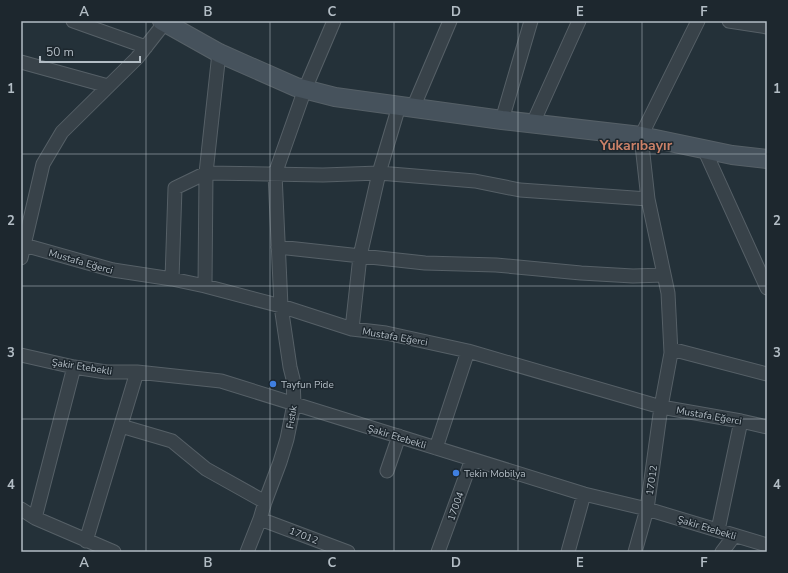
<svg xmlns="http://www.w3.org/2000/svg" width="788" height="573" font-family="'Nunito Sans',sans-serif">
<style>
.lines{fill:none;stroke-linecap:round;stroke-linejoin:round}
.street-casing{stroke:#566067;stroke-width:15}
.secondary-casing{stroke:#566067;stroke-width:20}
.street{stroke:#384249;stroke-width:13}
.secondary{stroke:#46525c;stroke-width:18}
.grid{fill:none;stroke:#b3bdc5;stroke-width:1;stroke-opacity:0.55}
.shop-dot{fill:#3f7fe0;stroke:#1d272e;stroke-width:1.5}
.labels{text-anchor:middle;stroke-width:3;stroke-linejoin:round;paint-order:stroke}
.street-label{font-size:10px;fill:#b3bdc5;stroke:#1d272e}
.poi-label{font-size:10px;fill:#b3bdc5;stroke:#1d272e;text-anchor:start}
.district-label{font-size:14px;font-weight:bold;fill:#cb8168;stroke:#1d272e}
.neatline{fill:none;stroke:#b3bdc5;stroke-width:1.5}
.grid-label{font-size:13px;text-anchor:middle;font-weight:bold;fill:#b3bdc5}
</style>
<rect width="100%" height="100%" fill="#243139"/>
<g class="lines">
<g class="street-casing">
<path id="street" d="M 73,21 L 146,47
M 729,21 L 767,27
M 21,62 L 108,86
M 413,108 L 450,21
M 502,120 L 531,21
M 533,123 L 579,21
M 704,149 L 767,288
M 24,245 L 113,270 L 172,279 L 205,286 L 281,306 L 352,329 L 386,333 L 468,351 L 661,407 L 741,421 L 767,427
M 278,247 L 425,263 L 496,265 L 581,273 L 633,276 L 664,275
M 21,258 L 43,164 L 62,132 L 137,58 L 166,21
M 172,279 L 175,188 L 206,173 L 323,175 L 379,173 L 475,181 L 520,190 L 648,199
M 205,286 L 206,173 L 219,53
M 352,329 L 360,256 L 379,173 L 399,106
M 671,349 L 767,374
M 21,355 L 74,367 L 106,372 L 137,372 L 221,381 L 584,494 L 647,509 L 767,545
M 121,426 L 172,441 L 206,469 L 265,502 L 260,519 L 247,552
M 436,448 L 468,351
M 387,471 L 399,436
M 265,502 L 280,462 L 287,439 L 294,404 L 293,379 L 290,367 L 281,306 L 275,174 L 305,89 L 334,21
M 21,509 L 35,518 L 114,552
M 35,518 L 74,367
M 260,519 L 348,552
M 718,530 L 741,421
M 86,541 L 137,372
M 438,552 L 472,459
M 568,552 L 584,494
M 635,552 L 647,509 L 661,407 L 671,353 L 668,293 L 648,199 L 641,136 L 698,21
M 722,552 L 734,536"/>
</g>
<g class="secondary-casing">
<path id="secondary" d="M 162,21 L 219,53 L 296,87 L 335,97 L 502,120 L 641,136 L 732,155 L 767,159"/>
</g>
<use href="#street" class="street"/>
<use href="#secondary" class="secondary"/>
</g>
<path class="grid" d="M 146,21 L 146,552M 270,21 L 270,552M 394,21 L 394,552M 518,21 L 518,552M 642,21 L 642,552M 21,154 L 767,154M 21,286 L 767,286M 21,419 L 767,419"/>
<g class="shop-dot">
<circle cx="273" cy="384" r="4"/>
<circle cx="456" cy="473" r="4"/>
</g>
<g class="labels">
<g class="street-label">
<text transform="translate(81 261) rotate(16)" y="4">Mustafa Eğerci</text>
<text transform="translate(395 336) rotate(10)" y="4">Mustafa Eğerci</text>
<text transform="translate(82 366) rotate(9)" y="4">Şakir Etebekli</text>
<text transform="translate(709 415) rotate(10)" y="4">Mustafa Eğerci</text>
<text transform="translate(291 417) rotate(-80)" y="4">Fıstık</text>
<text transform="translate(397 436) rotate(17)" y="4">Şakir Etebekli</text>
<text transform="translate(651 480) rotate(-82)" y="4">17012</text>
<text transform="translate(455 506) rotate(-70)" y="4">17004</text>
<text transform="translate(707 527) rotate(17)" y="4">Şakir Etebekli</text>
<text transform="translate(304 535) rotate(21)" y="4">17012</text>
</g>
<g class="poi-label">
<text x="281" y="388">Tayfun Pide</text>
<text x="464" y="477">Tekin Mobilya</text>
</g>
<g class="district-label">
<text x="636" y="150">Yukarıbayır</text>
</g>
</g>
<rect width="788" height="573" fill="none" stroke="#1d272e" stroke-width="44"/>
<path d="M40 56v6h100v-6" fill="none" stroke="#b3bdc5" stroke-width="2"/>
<text x="46" y="56" font-size="12" fill="#b3bdc5" stroke="#1d272e" stroke-width="3" paint-order="stroke">50 m</text>
<rect x="22" y="22" width="744" height="529" class="neatline"/>
<g class="grid-label">
<text x="84" y="16">A</text>
<text x="208" y="16">B</text>
<text x="332" y="16">C</text>
<text x="456" y="16">D</text>
<text x="580" y="16">E</text>
<text x="704" y="16">F</text>
<text x="11" y="93">1</text>
<text x="777" y="93">1</text>
<text x="11" y="225">2</text>
<text x="777" y="225">2</text>
<text x="11" y="357">3</text>
<text x="777" y="357">3</text>
<text x="11" y="489">4</text>
<text x="777" y="489">4</text>
<text x="84" y="567">A</text>
<text x="208" y="567">B</text>
<text x="332" y="567">C</text>
<text x="456" y="567">D</text>
<text x="580" y="567">E</text>
<text x="704" y="567">F</text>
</g>
</svg>
